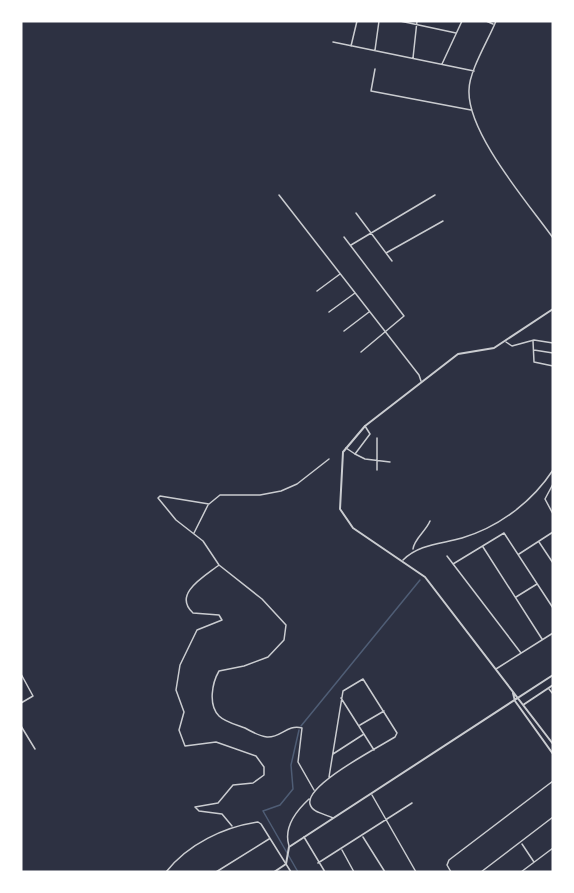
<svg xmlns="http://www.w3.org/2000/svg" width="574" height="893" font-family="Figtree,sans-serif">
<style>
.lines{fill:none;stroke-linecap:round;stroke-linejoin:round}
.stream{stroke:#4f5d75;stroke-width:1.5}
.pedestrian{stroke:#caccd0;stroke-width:1.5}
.minor{stroke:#caccd0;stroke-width:1.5}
.tertiary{stroke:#caccd0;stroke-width:2}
</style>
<rect width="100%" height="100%" fill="#2d3142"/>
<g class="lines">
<path class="stream" d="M 301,726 L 420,580
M 298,872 L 263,811 L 280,805 L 293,789 L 291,765 L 299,730"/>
<path class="pedestrian" d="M 533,341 L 534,362 L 553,366
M 534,350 L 553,353
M 365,426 L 370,434 L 355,454 L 365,459 L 390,462
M 377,470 L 377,438"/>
<path class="minor" d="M 400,21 L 456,33
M 486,21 L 493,24
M 496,21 C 489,39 469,71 469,90 C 467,133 528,203 553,238
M 333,42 L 474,71
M 351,46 L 357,21
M 375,50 L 379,21
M 413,58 L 417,21
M 442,64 L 462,21
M 375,69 L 371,91 L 471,110
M 279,195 L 419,375 L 421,381
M 356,213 L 392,261
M 344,237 L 404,316 L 361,352
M 351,245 L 435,195
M 386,253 L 443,221
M 317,291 L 340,274
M 329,312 L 355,293
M 344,331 L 369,312
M 506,342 L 512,346 L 534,340 L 553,343
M 346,448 L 355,454
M 553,484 L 545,499 L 553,514
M 194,533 L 208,505
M 539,542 L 553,563
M 483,547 L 542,639
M 413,549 C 414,539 426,531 430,521
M 519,554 L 553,532
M 447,556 L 521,653
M 403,560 C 419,544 441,544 462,538 C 499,527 532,502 553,470
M 453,564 L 504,533 L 553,608
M 219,565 C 205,576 172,594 193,613 L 219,615 L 222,620 L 197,630 L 180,665 L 176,690 L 184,712 L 179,730 L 185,746 L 216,742 L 256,756 L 264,767 L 264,775 L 253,783 L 233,785 L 218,803 L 195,807 L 199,811 L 222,814 L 232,826
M 516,597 L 537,584
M 496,669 L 553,633
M 21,674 L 33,696 L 21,703
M 549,689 L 553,694
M 341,698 L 374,750
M 360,725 L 384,711
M 21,726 L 35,749
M 333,754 L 364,734
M 329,777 L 343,691 L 363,679 L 397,733 L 395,737 C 379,747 305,785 310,804 C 312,813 326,814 333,818
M 314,790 L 298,762 L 302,728 C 287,724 281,738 267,737 C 259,736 252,732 245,728 C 237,725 225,722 219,716 C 208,705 212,683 219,671 L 244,666 L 268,657 L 284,640 L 286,625 L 262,599 L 219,565 L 203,541 L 176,520 L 158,498 L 160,496 L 209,504 L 220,495 L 260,495 L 281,491 L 297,484 L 329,459
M 372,795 L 416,872
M 304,837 L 325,872
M 363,837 L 385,872
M 522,844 L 534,862
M 289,846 C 283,827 296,811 309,799
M 342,850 L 354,872
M 318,863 L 412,803
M 166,872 C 188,844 224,827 258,822 L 261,824 L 291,872
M 216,872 L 269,839
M 451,872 L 447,865 L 449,860 L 553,781
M 481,872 L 553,817
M 521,872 L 553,848"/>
<path class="tertiary" d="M 553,309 L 494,348 L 458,354 L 365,426 L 343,452 L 340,509 L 353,528 L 425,577 L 553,744
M 513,693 L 515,701 L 553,754
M 523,705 L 553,685
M 274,872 L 286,864 L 289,847 L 553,675"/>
</g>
<rect width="574" height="893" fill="none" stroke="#ffffff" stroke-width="45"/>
</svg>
